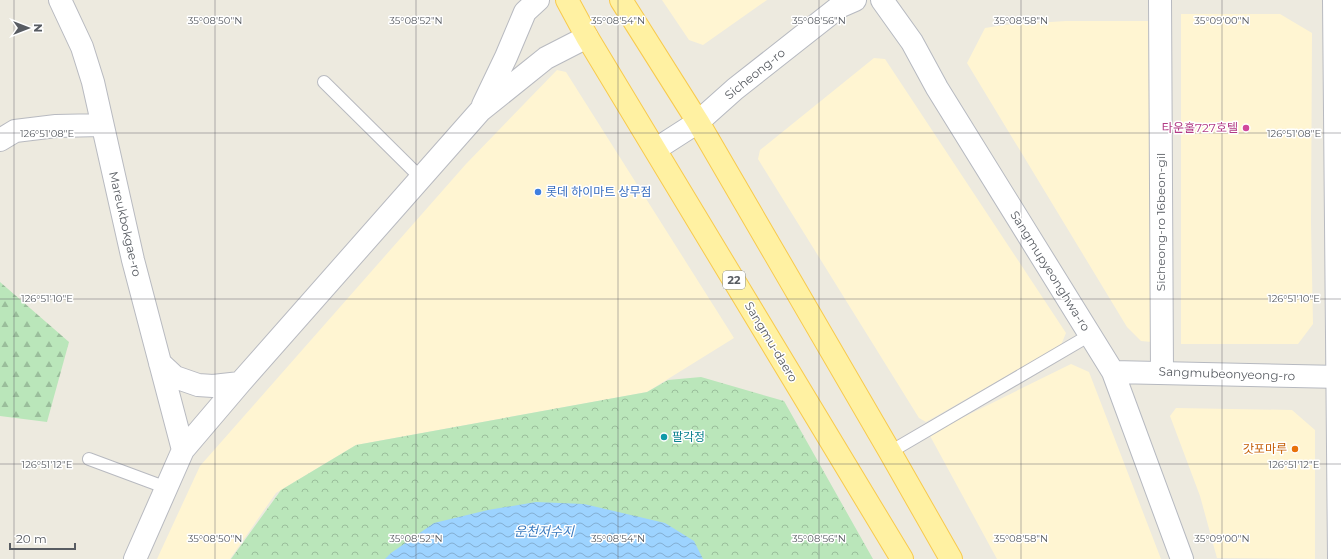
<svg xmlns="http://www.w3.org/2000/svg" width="1341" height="559" font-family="Montserrat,'Noto Sans KR',sans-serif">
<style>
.commercial{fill:#fff5d2}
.forest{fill:url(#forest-firs)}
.park{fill:url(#park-crowns)}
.water{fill:url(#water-waves)}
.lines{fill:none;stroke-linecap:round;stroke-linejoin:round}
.lane-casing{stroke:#b8bac0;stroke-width:14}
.street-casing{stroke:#b8bac0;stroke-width:24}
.secondary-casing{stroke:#b6b9c0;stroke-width:24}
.primary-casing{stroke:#f8ca4d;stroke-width:24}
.lane{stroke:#fff;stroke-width:12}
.street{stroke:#fff;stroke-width:22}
.secondary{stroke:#fff;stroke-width:22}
.primary{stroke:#fff1a2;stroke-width:22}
.ticks{fill:none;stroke:#585c62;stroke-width:1;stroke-opacity:0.45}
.hotel-dot{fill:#d1479c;stroke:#fff;stroke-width:1.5}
.shop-dot{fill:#3f7fe0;stroke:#fff;stroke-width:1.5}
.culture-dot{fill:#0f9aa8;stroke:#fff;stroke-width:1.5}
.food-dot{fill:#e8710a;stroke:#fff;stroke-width:1.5}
.labels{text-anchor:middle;stroke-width:3;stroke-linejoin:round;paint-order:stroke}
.shield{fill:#fff;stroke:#8a8d91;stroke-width:1}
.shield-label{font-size:11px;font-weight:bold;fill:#585c62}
.street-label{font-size:12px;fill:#585c62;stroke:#fff}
.hotel-label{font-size:12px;fill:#b23c85;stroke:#fff;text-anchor:end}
.shop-label{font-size:12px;fill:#366cbe;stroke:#fff;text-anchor:start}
.culture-label{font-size:12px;fill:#0d838f;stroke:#fff;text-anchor:start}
.food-label{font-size:12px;fill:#c56008;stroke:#fff;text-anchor:end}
.water-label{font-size:13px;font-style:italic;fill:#3879bf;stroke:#fff}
.ticks-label{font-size:10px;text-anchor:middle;fill:#585c62;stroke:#fff;stroke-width:3;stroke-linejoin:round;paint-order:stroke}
</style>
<defs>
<pattern id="forest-firs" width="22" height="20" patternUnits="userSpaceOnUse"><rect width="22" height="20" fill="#bae6ba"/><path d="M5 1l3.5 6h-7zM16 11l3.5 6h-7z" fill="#9abe9b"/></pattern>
<pattern id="park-crowns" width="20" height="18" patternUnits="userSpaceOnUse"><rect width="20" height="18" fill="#bae6ba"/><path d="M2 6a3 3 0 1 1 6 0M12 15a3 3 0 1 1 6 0" fill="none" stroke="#9abe9b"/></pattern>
<pattern id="water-waves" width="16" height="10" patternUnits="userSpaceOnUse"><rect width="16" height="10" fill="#9dd3ff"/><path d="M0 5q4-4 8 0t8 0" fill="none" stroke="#83aed2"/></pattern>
</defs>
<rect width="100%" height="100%" fill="#edeadf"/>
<path class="commercial" d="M 662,0 L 767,0 L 703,45 L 689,40 Z
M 1181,14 L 1280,14 L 1312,33 L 1311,223 L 1313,324 L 1298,344 L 1181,344 Z
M 1066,21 L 1148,21 L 1152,342 L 1141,341 L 1127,327 L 967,63 L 985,28 L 1004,25 Z
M 874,58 L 885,59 L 1066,333 L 1061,345 L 926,422 L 919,418 L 758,159 L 760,150 Z
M 557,70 L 566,72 L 734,338 L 647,392 L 356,445 L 276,493 L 230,559 L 157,559 L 200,466 L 466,164 Z
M 1071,364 L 1089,372 L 1161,559 L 997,559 L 929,434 Z
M 1176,408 L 1292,410 L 1315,430 L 1315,559 L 1217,558 L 1200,496 L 1170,416 Z"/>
<path class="forest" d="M 0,282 L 69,342 L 47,422 L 0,416 Z"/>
<path class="park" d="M 701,377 L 784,401 L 873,559 L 231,559 L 281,490 L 356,445 L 647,392 L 668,380 Z"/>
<path class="water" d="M 536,502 L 584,504 L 665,523 L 694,541 L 703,559 L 385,559 L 391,553 L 434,523 L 488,510 Z"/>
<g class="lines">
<g class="lane-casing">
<path id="lane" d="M 324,82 L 421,178
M 890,452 L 1090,335
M 89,459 L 167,488"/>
</g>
<g class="street-casing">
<path id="street" d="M 60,0 L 82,47 L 93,82 L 133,260 L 183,450
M 1160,0 L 1162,372
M 1334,0 L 1339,559
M 483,105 L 506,57 L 525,12 L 538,0
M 0,140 L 15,131 L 56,126 L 102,125
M 160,363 L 175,377 L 198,385 L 213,386 L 240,383
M 135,559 L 183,450 L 240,383 L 480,111 L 546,58 L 587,37"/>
</g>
<g class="secondary-casing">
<path id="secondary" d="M 882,0 L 912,42 L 937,88 L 1113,372 L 1182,559
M 656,149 L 698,122 L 735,89 L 839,7 L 855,0
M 1113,372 L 1341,377"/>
</g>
<g class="primary-casing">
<path id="primary" d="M 567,0 L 587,37 L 902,559
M 621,0 L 698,122 L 890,452 L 951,559"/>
</g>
<use href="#lane" class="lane"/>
<use href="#street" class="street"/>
<use href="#secondary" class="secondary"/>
<use href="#primary" class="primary"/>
</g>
<path class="ticks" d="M 14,0 L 14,559M 215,0 L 215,559M 416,0 L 416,559M 618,0 L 618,559M 819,0 L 819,559M 1021,0 L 1021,559M 1222,0 L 1222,559M 0,133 L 1341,133M 0,299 L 1341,299M 0,464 L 1341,464"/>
<circle class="hotel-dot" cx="1246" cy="128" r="4"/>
<circle class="shop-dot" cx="538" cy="192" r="4"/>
<circle class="culture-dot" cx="664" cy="437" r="4"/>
<circle class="food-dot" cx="1295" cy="449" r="4"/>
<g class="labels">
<rect class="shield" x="723" y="271" width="22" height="18" rx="3"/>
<g class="shield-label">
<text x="734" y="284">22</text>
</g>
<g class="street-label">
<text transform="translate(755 74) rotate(-39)" y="4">Sicheong-ro</text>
<text transform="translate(1161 222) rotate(-90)" y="4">Sicheong-ro 16beon-gil</text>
<text transform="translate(125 224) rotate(77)" y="4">Mareukbokgae-ro</text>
<text transform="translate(1050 271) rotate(58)" y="4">Sangmupyeonghwa-ro</text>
<text transform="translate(771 342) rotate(59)" y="4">Sangmu-daero</text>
<text transform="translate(1227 374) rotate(2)" y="4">Sangmubeonyeong-ro</text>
</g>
<g class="hotel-label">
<text x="1238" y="132">타운홀727호텔</text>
</g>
<g class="shop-label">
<text x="546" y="196">롯데 하이마트 상무점</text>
</g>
<g class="culture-label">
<text x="672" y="441">팔각정</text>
</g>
<g class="food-label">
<text x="1287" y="453">갓포마루</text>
</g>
<g class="water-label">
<text x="544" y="536">운천저수지</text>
</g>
</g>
<g class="ticks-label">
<text x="215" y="24">35°08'50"N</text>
<text x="416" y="24">35°08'52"N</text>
<text x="618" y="24">35°08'54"N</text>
<text x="819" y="24">35°08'56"N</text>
<text x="1021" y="24">35°08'58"N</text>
<text x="1222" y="24">35°09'00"N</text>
<text x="1294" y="137">126°51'08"E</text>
<text x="47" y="137">126°51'08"E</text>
<text x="1294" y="302">126°51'10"E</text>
<text x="47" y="302">126°51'10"E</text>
<text x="1294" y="468">126°51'12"E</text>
<text x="47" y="468">126°51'12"E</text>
<text x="215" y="542">35°08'50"N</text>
<text x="416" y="542">35°08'52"N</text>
<text x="618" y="542">35°08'54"N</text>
<text x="819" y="542">35°08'56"N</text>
<text x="1021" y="542">35°08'58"N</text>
<text x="1222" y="542">35°09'00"N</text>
</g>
<g transform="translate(28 28) rotate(90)" stroke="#ffffff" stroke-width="3" paint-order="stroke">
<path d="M0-3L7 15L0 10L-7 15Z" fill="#585c62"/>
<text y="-6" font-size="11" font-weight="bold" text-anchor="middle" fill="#585c62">N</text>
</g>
<path d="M10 543v6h65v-6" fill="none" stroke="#585c62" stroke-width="2"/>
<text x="16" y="543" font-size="12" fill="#585c62" stroke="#ffffff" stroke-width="3" paint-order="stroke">20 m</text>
</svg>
